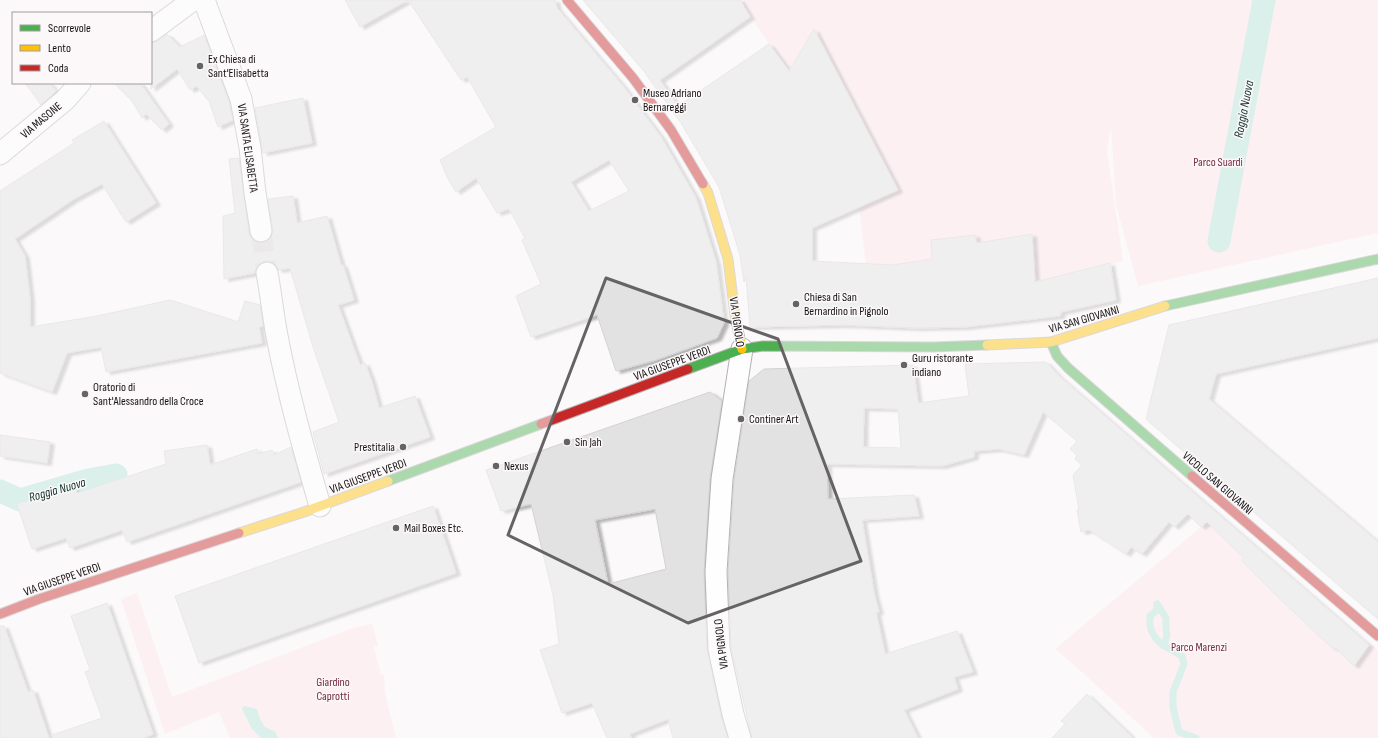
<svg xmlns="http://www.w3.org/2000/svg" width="1378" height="738" font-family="'Sofia Sans Condensed',sans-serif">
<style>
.green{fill:#fce5eb}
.water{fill:#b3e5d7}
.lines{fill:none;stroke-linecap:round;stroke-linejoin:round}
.stream{stroke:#b3e5d7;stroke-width:7}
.canal{stroke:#b3e5d7;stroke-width:23}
.building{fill:#e3e2e2;stroke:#d4d2d4;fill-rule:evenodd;filter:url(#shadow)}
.street-tunnel{stroke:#d8d6d7;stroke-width:21;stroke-dasharray:21 10;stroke-linecap:butt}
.street-casing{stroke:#b4b2b3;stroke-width:23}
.fast-casing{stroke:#b4b2b3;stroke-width:11}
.slow-casing{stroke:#b4b2b3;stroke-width:11}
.jam-casing{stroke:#b4b2b3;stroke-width:11}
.street{stroke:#fefefe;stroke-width:21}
.fast{stroke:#4caf50;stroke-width:9}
.slow{stroke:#ffc107;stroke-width:9}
.jam{stroke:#c62828;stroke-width:9}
.marked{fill:none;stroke:#656363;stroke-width:3;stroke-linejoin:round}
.poi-dot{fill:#656363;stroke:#fcf8f9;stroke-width:1.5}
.labels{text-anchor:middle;stroke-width:3;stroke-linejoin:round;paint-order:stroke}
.poi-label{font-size:12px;fill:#141212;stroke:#fcf8f9;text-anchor:start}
.street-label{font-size:12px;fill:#141212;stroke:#fcf8f9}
.park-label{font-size:12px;fill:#752b43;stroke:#fcf8f9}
.water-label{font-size:13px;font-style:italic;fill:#10322a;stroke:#fcf8f9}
</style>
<defs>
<filter id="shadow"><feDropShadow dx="4.5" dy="2.5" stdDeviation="1" flood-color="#0004"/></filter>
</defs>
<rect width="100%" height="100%" fill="#fbf9fa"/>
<path class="green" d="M 740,0 L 1378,0 L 1378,233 L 1138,286 L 1116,205 L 1111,126 L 1107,151 L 1123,261 L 1057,277 L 1057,280 L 1035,281 L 1032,234 L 1005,238 L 1006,245 L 977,247 L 974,235 L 932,240 L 932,259 L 893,265 L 866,264 L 859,207 L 814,30 L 789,71 L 769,44 Z
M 1207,522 L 1244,558 L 1242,562 L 1274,593 L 1354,665 L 1370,644 L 1378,650 L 1378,738 L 1154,738 L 1072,663 L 1055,649 Z
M 137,593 L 172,697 L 353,628 L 372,624 L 378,645 L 374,647 L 381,675 L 384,675 L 385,692 L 396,738 L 230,738 L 219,712 L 165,734 L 121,599 Z"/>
<path class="water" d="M 244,706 L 257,709 L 260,719 L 265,727 L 276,732 L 278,738 L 261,738 L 252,729 L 242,709 Z"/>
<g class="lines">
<path class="stream" d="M 1157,604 L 1166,618 L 1166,627
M 1150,626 L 1150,616 L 1157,610 L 1157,604
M 1151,629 C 1156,645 1170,648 1182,656 L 1184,664 L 1173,692 L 1173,707 L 1179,732 L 1196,738
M 1164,646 L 1167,635 L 1166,630"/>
<path class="canal" d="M 1219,241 L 1264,0
M 0,491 L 20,500 L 88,480 L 116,475"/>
</g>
<path class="building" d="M 345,0 L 408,0 L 360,27 Z
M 408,0 L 555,0 L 557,8 L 623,86 L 661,137 L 696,198 L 716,262 L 724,323 L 717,338 L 656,360 L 616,371 L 597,315 L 531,337 L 516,296 L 541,284 L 522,240 L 525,238 L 509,209 L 497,213 L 476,178 L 456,192 L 448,179 L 440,160 L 496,127 L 467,77 L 461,80 ZM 609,160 L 629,191 L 589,211 L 571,182 Z
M 583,0 L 740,0 L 750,17 L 660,80 L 678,106 L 769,44 L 789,71 L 814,29 L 898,190 L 812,228 L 812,261 L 893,265 L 932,259 L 931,240 L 975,235 L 977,243 L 1032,234 L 1035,282 L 1110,263 L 1116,300 L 1061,312 L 1060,316 L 965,327 L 917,328 L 844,325 L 750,327 L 746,277 L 744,282 L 740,255 L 719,187 L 681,123 L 643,70 Z
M 167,34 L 180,47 L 204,35 L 229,102 L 233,120 L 218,127 L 209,101 L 206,98 L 197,86 L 190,90 L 177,69 L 151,89 L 151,43 L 158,41 Z
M 25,83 L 49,83 L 56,91 L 41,105 Z
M 114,83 L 140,83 L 169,124 L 162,130 L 146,114 L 142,118 L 132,101 Z
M 303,98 L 312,143 L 263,153 L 255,108 Z
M 104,121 L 156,203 L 126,222 L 102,184 L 74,199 L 15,239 L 25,256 L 30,299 L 30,327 L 97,316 L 170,300 L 238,322 L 245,301 L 260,305 L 263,326 L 259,327 L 262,343 L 106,372 L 101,347 L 67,353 L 52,392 L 0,373 L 0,191 L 74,143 L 72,140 Z
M 239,158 L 249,233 L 252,239 L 256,242 L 263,243 L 269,240 L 272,235 L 273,229 L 268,199 L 293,196 L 297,223 L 327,216 L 341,265 L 343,265 L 354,300 L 338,305 L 360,365 L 365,363 L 372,382 L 379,408 L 415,396 L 430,437 L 324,474 L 313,432 L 339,422 L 313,347 L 290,268 L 278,270 L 276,265 L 271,262 L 265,261 L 259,264 L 256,269 L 255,273 L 224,279 L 223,216 L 235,213 L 229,159 Z
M 1378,278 L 1378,338 L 1216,374 L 1209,399 L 1378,542 L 1378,619 L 1146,419 L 1169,325 Z
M 1046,362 L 1060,377 L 1369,645 L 1354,666 L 1337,649 L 1331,647 L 1274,593 L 1242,561 L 1244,558 L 1207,522 L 1201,527 L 1188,514 L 1174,527 L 1169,522 L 1142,554 L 1131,547 L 1126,554 L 1089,530 L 1081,532 L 1077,510 L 1079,510 L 1073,475 L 1082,465 L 1075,459 L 1077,455 L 1070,449 L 1077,441 L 1043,412 L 1024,455 L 999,449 L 974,451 L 974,457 L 942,466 L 827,464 L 828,499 L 914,495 L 919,516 L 862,520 L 874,593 L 879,612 L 876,612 L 885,654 L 957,631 L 973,672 L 954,677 L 958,689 L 904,710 L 918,738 L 752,738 L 731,647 L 728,572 L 734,480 L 749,381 L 764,369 L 913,365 L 918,403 L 969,396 L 965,364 ZM 864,408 L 898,409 L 901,448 L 863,447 Z
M 710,392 L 722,401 L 710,478 L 704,571 L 707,649 L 721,717 L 728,738 L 673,738 L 668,719 L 630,734 L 631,738 L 607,738 L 592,703 L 562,713 L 540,650 L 559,644 L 553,595 L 531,504 L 501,511 L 486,470 ZM 655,509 L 666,569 L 608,584 L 595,520 Z
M 0,435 L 50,442 L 47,463 L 0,456 Z
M 207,445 L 210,465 L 257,449 L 258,454 L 272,450 L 274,455 L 291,447 L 301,482 L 127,542 L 122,530 L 70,548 L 66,538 L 32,549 L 17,504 L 43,496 L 42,498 L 75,488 L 77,493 L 166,464 L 164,451 Z
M 433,506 L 456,573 L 199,663 L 175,596 Z
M 107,603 L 153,734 L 143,738 L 53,738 L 52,735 L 102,718 L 85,672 L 90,670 L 71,616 Z
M 0,626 L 4,626 L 28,692 L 33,690 L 49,738 L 0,738 Z
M 1087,694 L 1133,738 L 1052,738 L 1065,724 L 1061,721 Z"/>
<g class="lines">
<path class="street-tunnel" d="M 261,231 L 267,273"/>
<g class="street-casing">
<path id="street" d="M 204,0 L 241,99 L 250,148 L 255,193 L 261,231
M 151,31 L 193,0
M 0,154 L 65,100 L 80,83
M 267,273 C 271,294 273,315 277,336 C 288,394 304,450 320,506
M 740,738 L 733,714 L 719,649 L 716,572 L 722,479 L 742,349"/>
</g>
<g class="fast-casing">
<path id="fast" d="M 1165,306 L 1378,259
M 1051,342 L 1057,356 L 1068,368 L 1192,476
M 688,369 L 742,349 L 763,346 L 933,347 L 987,345
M 388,481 L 541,424"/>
</g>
<g class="slow-casing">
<path id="slow" d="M 703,184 L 708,193 L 728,259 L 735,315 L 742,349
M 987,345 L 1051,342 L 1165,306
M 239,533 L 304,512 L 388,481"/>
</g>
<g class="jam-casing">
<path id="jam" d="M 567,0 L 633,78 L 671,130 L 703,184
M 541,424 L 688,369
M 1192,476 L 1378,636
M 0,614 L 39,599 L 239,533"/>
</g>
<use href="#street" class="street"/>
<use href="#fast" class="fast"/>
<use href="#slow" class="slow"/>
<use href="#jam" class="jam"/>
</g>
<path d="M0 0H1378V738H0ZM 606,278 L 778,339 L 861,561 L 688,623 L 508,535 Z" fill="#fbf9fa" fill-opacity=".55" fill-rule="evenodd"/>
<path class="marked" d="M 606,278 L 778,339 L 861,561 L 688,623 L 508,535 Z"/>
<g class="poi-dot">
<circle cx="200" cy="66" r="4"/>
<circle cx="635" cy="100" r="4"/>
<circle cx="796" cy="304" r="4"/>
<circle cx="904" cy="365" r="4"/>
<circle cx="85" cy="394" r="4"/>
<circle cx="741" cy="419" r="4"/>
<circle cx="567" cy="442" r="4"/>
<circle cx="403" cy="447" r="4"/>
<circle cx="496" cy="466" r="4"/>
<circle cx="396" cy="528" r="4"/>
</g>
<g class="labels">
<g class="poi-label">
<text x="208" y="63">Ex Chiesa di<tspan x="208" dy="14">Sant'Elisabetta</tspan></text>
<text x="643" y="97">Museo Adriano<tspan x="643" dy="14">Bernareggi</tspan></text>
<text x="804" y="301">Chiesa di San<tspan x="804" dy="14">Bernardino in Pignolo</tspan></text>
<text x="912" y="362">Guru ristorante<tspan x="912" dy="14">indiano</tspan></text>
<text x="93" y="391">Oratorio di<tspan x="93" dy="14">Sant'Alessandro della Croce</tspan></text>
<text x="749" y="423">Continer Art</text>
<text x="575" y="446">Sin Jah</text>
<text x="395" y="451" text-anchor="end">Prestitalia</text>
<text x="504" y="470">Nexus</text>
<text x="404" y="532">Mail Boxes Etc.</text>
</g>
<g class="street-label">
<text transform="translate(41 120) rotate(-40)" y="4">VIA MASONE</text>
<text transform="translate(248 148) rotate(82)" y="4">VIA SANTA ELISABETTA</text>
<text transform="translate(1084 319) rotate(-16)" y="4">VIA SAN GIOVANNI</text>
<text transform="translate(737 322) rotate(82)" y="4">VIA PIGNOLO</text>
<text transform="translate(672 363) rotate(-20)" y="4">VIA GIUSEPPE VERDI</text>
<text transform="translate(368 476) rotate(-20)" y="4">VIA GIUSEPPE VERDI</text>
<text transform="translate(1218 483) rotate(41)" y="4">VICOLO SAN GIOVANNI</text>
<text transform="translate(62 579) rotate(-19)" y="4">VIA GIUSEPPE VERDI</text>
<text transform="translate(721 644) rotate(-97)" y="4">VIA PIGNOLO</text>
</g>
<g class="park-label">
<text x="1218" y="166">Parco Suardi</text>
<text x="1199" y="651">Parco Marenzi</text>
<text x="333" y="686">Giardino<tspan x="333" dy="14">Caprotti</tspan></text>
</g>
<g class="water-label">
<text transform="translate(1243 109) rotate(-79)" y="5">Roggia Nuova</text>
<text transform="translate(57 489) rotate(-16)" y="5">Roggia Nuova</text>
</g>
</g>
<rect x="12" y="12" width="140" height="72" fill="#fcf8f9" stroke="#9f9c9d"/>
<rect x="20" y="25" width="20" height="6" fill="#4caf50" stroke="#9f9c9d"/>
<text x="48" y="32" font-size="12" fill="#141212">Scorrevole</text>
<rect x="20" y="45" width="20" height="6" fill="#ffc107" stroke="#9f9c9d"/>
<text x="48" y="52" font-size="12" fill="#141212">Lento</text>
<rect x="20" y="65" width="20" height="6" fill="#c62828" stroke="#9f9c9d"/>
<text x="48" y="72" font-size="12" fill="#141212">Coda</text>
</svg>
